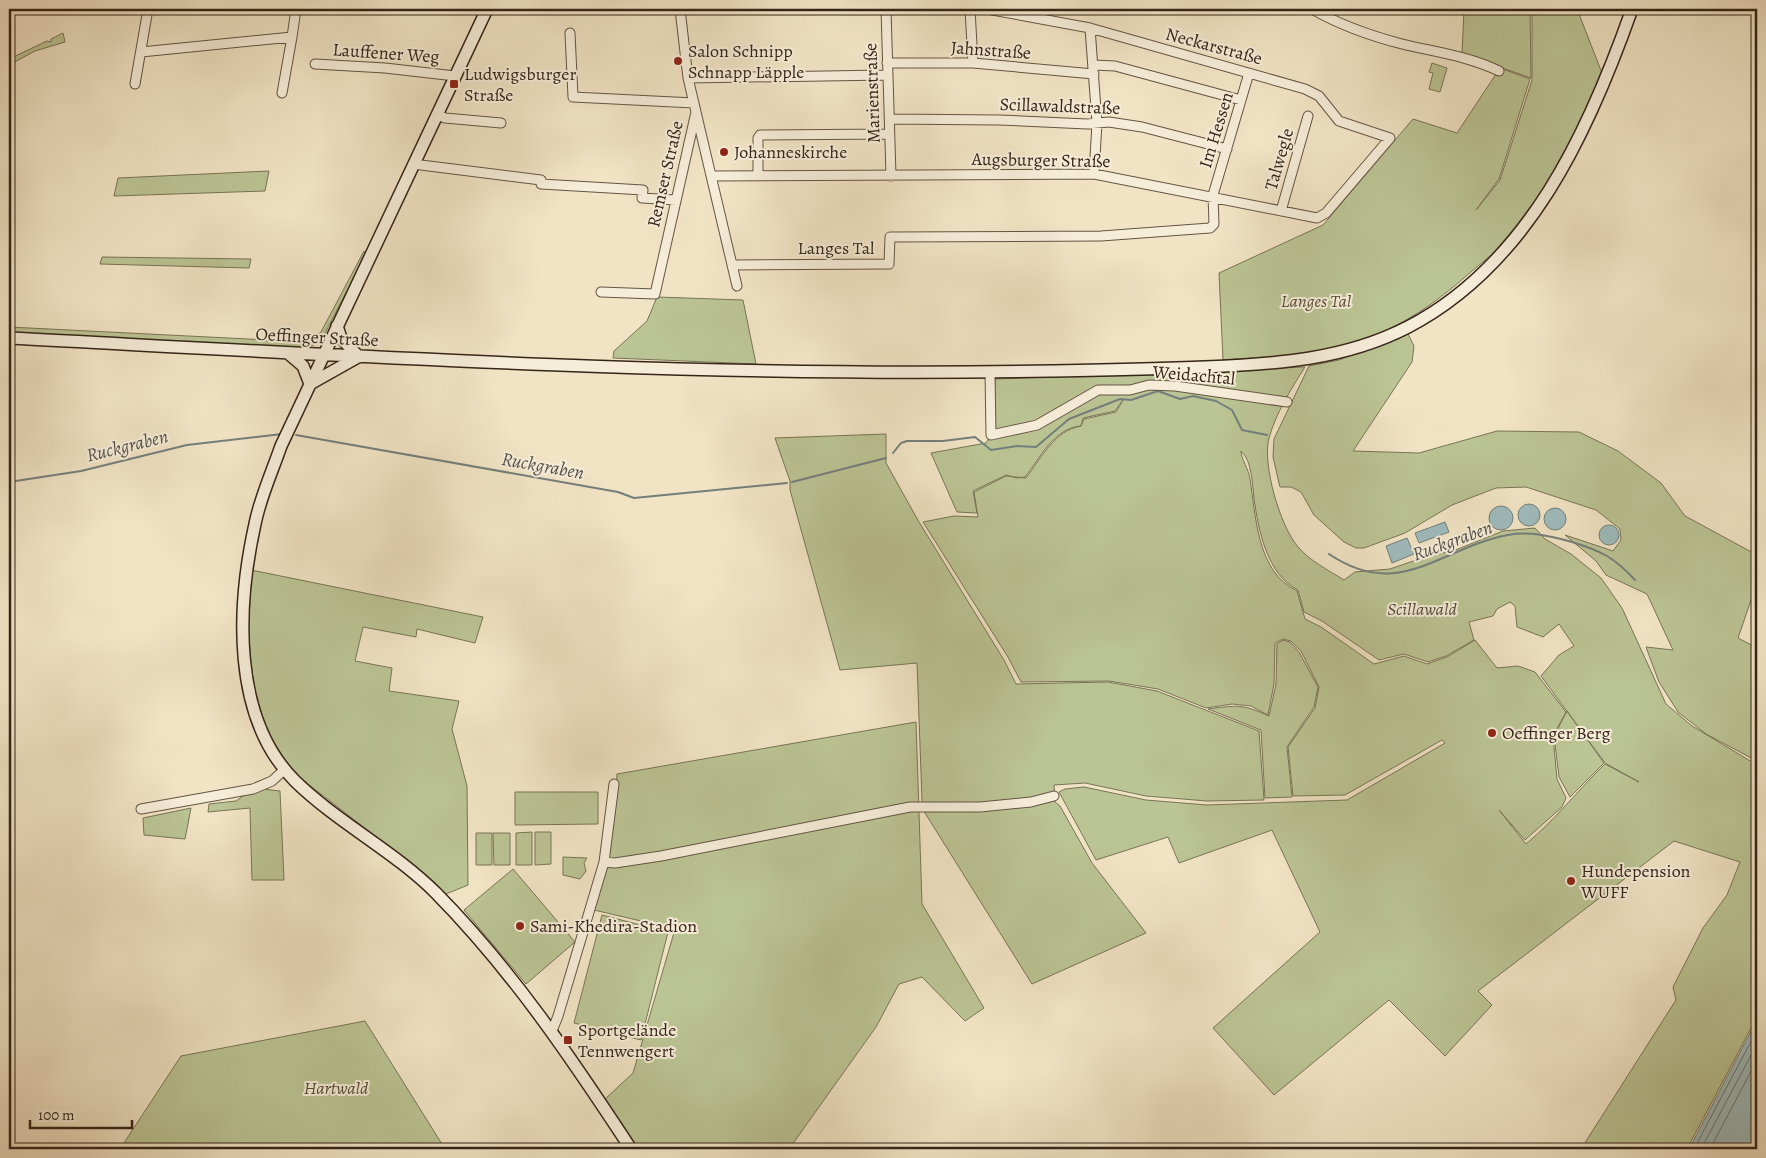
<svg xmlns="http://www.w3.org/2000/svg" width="1766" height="1158" font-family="Alegreya,serif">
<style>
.green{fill:#bbc494;stroke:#787456;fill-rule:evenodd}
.water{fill:#9ebcbe;stroke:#747f7c}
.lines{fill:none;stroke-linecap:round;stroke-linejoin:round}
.shore{stroke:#6a706b;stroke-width:1}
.stream{stroke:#747f7c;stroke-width:2}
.street-casing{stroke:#645443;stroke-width:11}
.secondary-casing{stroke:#352418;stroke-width:14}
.street{stroke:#f6edd9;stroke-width:9}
.secondary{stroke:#f6edd9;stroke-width:11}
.poi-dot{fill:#8f2418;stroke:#f6edd9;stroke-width:2}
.labels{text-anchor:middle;stroke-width:4;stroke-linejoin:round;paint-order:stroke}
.street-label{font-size:18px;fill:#352418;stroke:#f6edd9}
.poi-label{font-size:18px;fill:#352418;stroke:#f6edd9;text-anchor:start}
.park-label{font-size:18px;font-style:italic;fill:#564c37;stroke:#f6edd9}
.water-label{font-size:19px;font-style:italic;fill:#54524a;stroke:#f6edd9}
</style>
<rect width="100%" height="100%" fill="#f1e4c5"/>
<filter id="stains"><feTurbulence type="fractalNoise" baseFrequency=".004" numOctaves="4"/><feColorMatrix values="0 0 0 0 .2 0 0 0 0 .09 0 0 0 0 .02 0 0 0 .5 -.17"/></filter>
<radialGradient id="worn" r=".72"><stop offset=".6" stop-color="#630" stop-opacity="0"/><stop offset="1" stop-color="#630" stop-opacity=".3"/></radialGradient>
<path class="green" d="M 1464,9 L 1530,9 L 1531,78 L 1462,54 Z
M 1532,9 L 1577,9 L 1602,73 C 1576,129 1551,191 1509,238 C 1498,250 1485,260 1472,271 C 1429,309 1393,333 1336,348 C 1299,358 1260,357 1223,360 L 1219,273 L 1323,225 L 1413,119 L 1457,133 L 1500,68 L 1530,79 L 1499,179 L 1476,210 L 1500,180 L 1532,80 Z
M 63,33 L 65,42 L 35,51 L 9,65 L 9,59 L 47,41 L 51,42 L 51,39 Z
M 1432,63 L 1447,68 L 1440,92 L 1429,89 L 1433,73 L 1429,72 Z
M 269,171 L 265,191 L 114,196 L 118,178 Z
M 364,251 L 366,255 L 325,333 C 317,345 312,347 299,349 L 9,335 L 9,327 L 308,342 L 321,332 Z
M 102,257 L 251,259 L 249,268 L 100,264 Z
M 657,297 L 743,300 L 756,364 L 613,358 L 614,351 L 647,321 Z
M 1408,334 L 1414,346 L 1412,362 L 1353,451 L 1419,453 L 1497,431 L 1579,432 L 1618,451 L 1661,483 L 1685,516 L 1757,555 L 1757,583 L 1738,638 L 1757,648 L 1757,761 L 1706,734 L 1678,712 L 1659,682 L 1646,647 L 1673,650 L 1647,594 L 1606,575 L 1596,561 L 1565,535 L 1613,551 L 1621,540 L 1620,529 L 1596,510 L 1526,487 L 1496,488 L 1452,505 L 1405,533 L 1364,548 L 1356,548 L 1344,542 L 1314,515 L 1301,492 L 1291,487 L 1280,487 L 1273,457 L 1274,439 L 1309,366 L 1339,360 Z
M 1305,367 C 1291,389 1276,413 1269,438 C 1262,464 1280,526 1298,547 C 1310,561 1328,570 1344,580 L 1355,572 L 1390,569 L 1431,555 L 1453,551 L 1503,531 L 1535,528 L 1545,539 L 1571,554 L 1601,578 L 1622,608 L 1666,704 L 1692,726 L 1757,765 L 1757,1017 L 1687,1149 L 1581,1149 L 1676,1000 L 1673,987 L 1703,928 L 1727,895 L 1740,862 L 1674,841 L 1478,991 L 1492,1005 L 1445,1056 L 1389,1000 L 1274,1095 L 1213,1028 L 1320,932 L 1272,830 L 1179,863 L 1168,837 L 1096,860 L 1059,792 L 1065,789 L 1084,787 L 1146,800 L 1207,805 L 1347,800 L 1445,743 L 1442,740 L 1345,795 L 1293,796 L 1288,747 L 1315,708 L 1319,687 L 1301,651 L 1291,641 L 1283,639 L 1275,643 L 1274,684 L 1268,715 L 1251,706 L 1232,704 L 1206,708 L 1158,689 L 1109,681 L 1021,682 L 1008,657 L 923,522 L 954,516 L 978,517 L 974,492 L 1006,476 L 1026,478 C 1041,458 1055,430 1081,426 L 1084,419 L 1116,412 L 1123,400 L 1115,411 L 1083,418 L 1081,426 C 1054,428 1040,458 1025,477 L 1017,478 L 1006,475 L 973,491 L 977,513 L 957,512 L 931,453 L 986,443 L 994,431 L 995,379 ZM 1241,451 C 1252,461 1252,482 1254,498 C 1258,529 1267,575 1298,590 L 1304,612 L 1322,621 L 1379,660 L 1404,654 L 1428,662 L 1446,656 L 1474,640 L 1469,622 L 1493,616 L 1497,609 L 1510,602 L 1515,606 L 1517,627 L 1543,637 L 1559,624 L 1574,646 L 1559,655 L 1541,676 L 1605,763 L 1639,782 L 1605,764 C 1578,790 1555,820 1526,844 L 1499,810 L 1525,840 L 1562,807 L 1566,798 L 1557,779 L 1553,736 L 1566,712 L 1535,672 L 1518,666 L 1497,668 L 1475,640 L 1447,657 L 1427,664 L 1404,656 L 1374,664 L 1321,627 L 1305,619 L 1297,591 C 1257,572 1256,517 1250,479 C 1249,469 1241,459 1241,451 Z
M 886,434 L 886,463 L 919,522 L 1004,660 L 1016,684 L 1108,682 L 1157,691 L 1259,731 L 1264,800 L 1207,801 L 1146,796 L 1085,783 L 1054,785 L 1055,802 L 1060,806 L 1092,863 L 1146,933 L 1032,984 L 925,813 L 922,800 L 917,663 L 840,670 L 790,490 L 790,481 L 775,438 Z
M 251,570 L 483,617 L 475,643 L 417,629 L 416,637 L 363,627 L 355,661 L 392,668 L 389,691 L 459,701 L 452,729 L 467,786 L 468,885 L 446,894 C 409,861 369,832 330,801 C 315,789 293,775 282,758 C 247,702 246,634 251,570 Z
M 1283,640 L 1290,642 L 1299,652 L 1318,687 L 1314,707 L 1287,747 L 1292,797 L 1265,798 L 1261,730 L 1208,709 C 1238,705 1242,704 1269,716 L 1276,684 L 1277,644 Z
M 1567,711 L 1604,763 L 1570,797 L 1559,777 L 1554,736 Z
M 916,722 L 922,904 L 984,1008 L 965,1021 L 922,977 L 899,984 L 876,1027 L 789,1149 L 637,1149 L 604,1100 L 633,1073 L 675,929 L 594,910 C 606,864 615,821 617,774 Z
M 263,789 L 280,791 L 284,880 L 252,880 L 250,808 L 208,812 L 209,804 L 236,801 L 246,794 Z
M 515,792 L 598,792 L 598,824 L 515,825 Z
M 191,808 L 185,839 L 144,835 L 143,818 Z
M 532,832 L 532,865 L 516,865 L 516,833 Z
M 535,832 L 551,832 L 551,864 L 535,865 Z
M 476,833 L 492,833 L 492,865 L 476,865 Z
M 493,833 L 510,833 L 510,865 L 494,865 Z
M 563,857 L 587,858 L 584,863 L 586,871 L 580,879 L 563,875 Z
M 513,869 L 575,942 L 526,984 L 464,910 Z
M 602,915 L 668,932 L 641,1040 L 574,1023 Z
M 365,1021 L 445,1149 L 120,1149 L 181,1056 Z"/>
<path class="water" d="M1518 515a11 11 0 1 1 22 0a11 11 0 1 1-22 0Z
M1489 518a12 12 0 1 1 24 0a12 12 0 1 1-24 0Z
M1544 519a11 11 0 1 1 22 0a11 11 0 1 1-22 0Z
M 1445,522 L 1449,532 L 1419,543 L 1415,533 Z
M1599 535a10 10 0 1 1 20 0a10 10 0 1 1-20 0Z
M 1407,538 L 1414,554 L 1392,563 L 1386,546 Z
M 1757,1020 L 1757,1149 L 1689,1149 Z"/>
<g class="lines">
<path class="shore" d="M 1694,1149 L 1757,1030
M 1701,1149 L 1757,1044
M 1710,1149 L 1757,1060"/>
<path class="stream" d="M 296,435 L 618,492 L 634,498 L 787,483
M 893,453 L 901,443 L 907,441 L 943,441 L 975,437 L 991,450 L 1017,446 L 1036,447 L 1069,419 L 1120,399 L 1131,400 L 1158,391 L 1180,399 L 1193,396 L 1216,401 L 1232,410 L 1242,430 L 1267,435
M 9,482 L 81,471 L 187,445 L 282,434
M 792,482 L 886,458
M 1329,554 C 1400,602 1439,548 1508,535 C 1529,531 1551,536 1572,542 C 1601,551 1614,557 1635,580"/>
<g class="street-casing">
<path id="street" d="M 680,9 L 688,78 L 737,286
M 886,9 L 891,176
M 970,9 L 973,63
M 1312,9 C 1340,25 1371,36 1402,44 C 1435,52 1468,56 1499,71
M 1090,28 L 1097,123 L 1094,174
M 570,33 L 573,97 L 694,103
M 141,52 L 292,37 L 296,9
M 887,63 L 973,63 L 1094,74
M 315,64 L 385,68 L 455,76
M 1094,65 L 1115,66 L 1241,100
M 688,78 L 887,75
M 135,84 L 148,9
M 282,93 L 292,37
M 437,115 L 445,118 L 501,123
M 890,119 L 999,120 L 1087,124 L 1109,122 L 1142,127 L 1227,149
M 413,164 L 541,180
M 712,176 L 1094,174 L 1317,218 L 1326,213 L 1390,138 L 1339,121 L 1319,96 L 1305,89 L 1090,28 L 987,9
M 758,176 L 758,138 L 760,135 L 889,134
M 541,184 L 643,190 L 642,198 L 676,200
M 1281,211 L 1308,116
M 732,265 L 889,264 L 890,237 L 1101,236 L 1210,228 L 1214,224 L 1213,195 L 1249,73
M 601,292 L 655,294 L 696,112
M 990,372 L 991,435 L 1037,425 L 1098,390 L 1130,390 L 1149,385 L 1175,386 L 1287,402
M 141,809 L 253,789 L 272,781 L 285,769
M 604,862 L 615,863 L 661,856 L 910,807 L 980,807 L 1031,802 L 1054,796
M 552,1031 L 558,1016 L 604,862 L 614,784"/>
</g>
<g class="secondary-casing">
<path id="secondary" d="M 487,9 L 281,446 C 272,472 260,498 255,524 C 237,605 231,717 295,781 C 338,823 394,851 436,893 C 512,970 572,1059 631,1149
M 337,326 L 341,338 L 359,357
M 9,338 C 356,356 703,378 1051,371 C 1102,370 1154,369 1205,367 C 1275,364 1344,360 1408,327 C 1529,264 1589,131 1632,9
M 289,354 L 303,366 L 310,384
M 310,384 L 358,357"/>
</g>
<use href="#street" class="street"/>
<use href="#secondary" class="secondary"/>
</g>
<g class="poi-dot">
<circle cx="678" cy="61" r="5"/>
<rect x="449" y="79" width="10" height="10" rx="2.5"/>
<circle cx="724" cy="152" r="5"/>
<circle cx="1492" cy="733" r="5"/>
<circle cx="1571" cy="881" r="5"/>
<circle cx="520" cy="926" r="5"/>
<rect x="563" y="1035" width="10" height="10" rx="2.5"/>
</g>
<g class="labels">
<g class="street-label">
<text transform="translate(1214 46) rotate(15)" y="6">Neckarstraße</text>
<text transform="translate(991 50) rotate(4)" y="6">Jahnstraße</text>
<text transform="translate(386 53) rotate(4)" y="6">Lauffener Weg</text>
<text transform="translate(872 93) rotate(-92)" y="6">Marienstraße</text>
<text transform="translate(1060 106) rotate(2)" y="6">Scillawaldstraße</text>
<text transform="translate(1216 130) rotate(-73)" y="6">Im Hessen</text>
<text transform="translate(1279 159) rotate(-74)" y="6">Talwegle</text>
<text transform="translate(1041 160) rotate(1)" y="6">Augsburger Straße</text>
<text transform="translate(665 174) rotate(-77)" y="6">Remser Straße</text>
<text x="836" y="254">Langes Tal</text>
<text transform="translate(317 337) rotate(3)" y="6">Oeffinger Straße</text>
<text transform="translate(1194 375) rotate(5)" y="6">Weidachtal</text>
</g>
<g class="poi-label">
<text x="688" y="57">Salon Schnipp<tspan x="688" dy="21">Schnapp Läpple</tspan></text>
<text x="464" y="80">Ludwigsburger<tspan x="464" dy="21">Straße</tspan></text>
<text x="734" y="158">Johanneskirche</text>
<text x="1502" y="739">Oeffinger Berg</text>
<text x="1581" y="877">Hundepension<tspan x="1581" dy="21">WUFF</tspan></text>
<text x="530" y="932">Sami-Khedira-Stadion</text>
<text x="578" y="1036">Sportgelände<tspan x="578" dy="21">Tennwengert</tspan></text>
</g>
<g class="park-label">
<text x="1316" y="307">Langes Tal</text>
<text x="1422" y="615">Scillawald</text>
<text x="336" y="1094">Hartwald</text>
</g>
<g class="water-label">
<text transform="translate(127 445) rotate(-14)" y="7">Ruckgraben</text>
<text transform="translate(543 465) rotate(10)" y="7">Ruckgraben</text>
<text transform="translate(1452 540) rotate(-20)" y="7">Ruckgraben</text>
</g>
</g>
<rect width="1766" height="1158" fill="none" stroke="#f1e4c5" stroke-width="30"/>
<rect x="10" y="10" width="1746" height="1138" fill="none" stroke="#352418" stroke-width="2.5"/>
<rect x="15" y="15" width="1736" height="1128" fill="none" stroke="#352418"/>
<path d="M30 1120v8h102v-8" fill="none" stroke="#352418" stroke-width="2.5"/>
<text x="38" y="1120" font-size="15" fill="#352418" stroke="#f6edd9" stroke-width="4" paint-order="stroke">100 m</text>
<rect width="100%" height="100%" filter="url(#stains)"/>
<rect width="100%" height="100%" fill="url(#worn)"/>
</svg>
